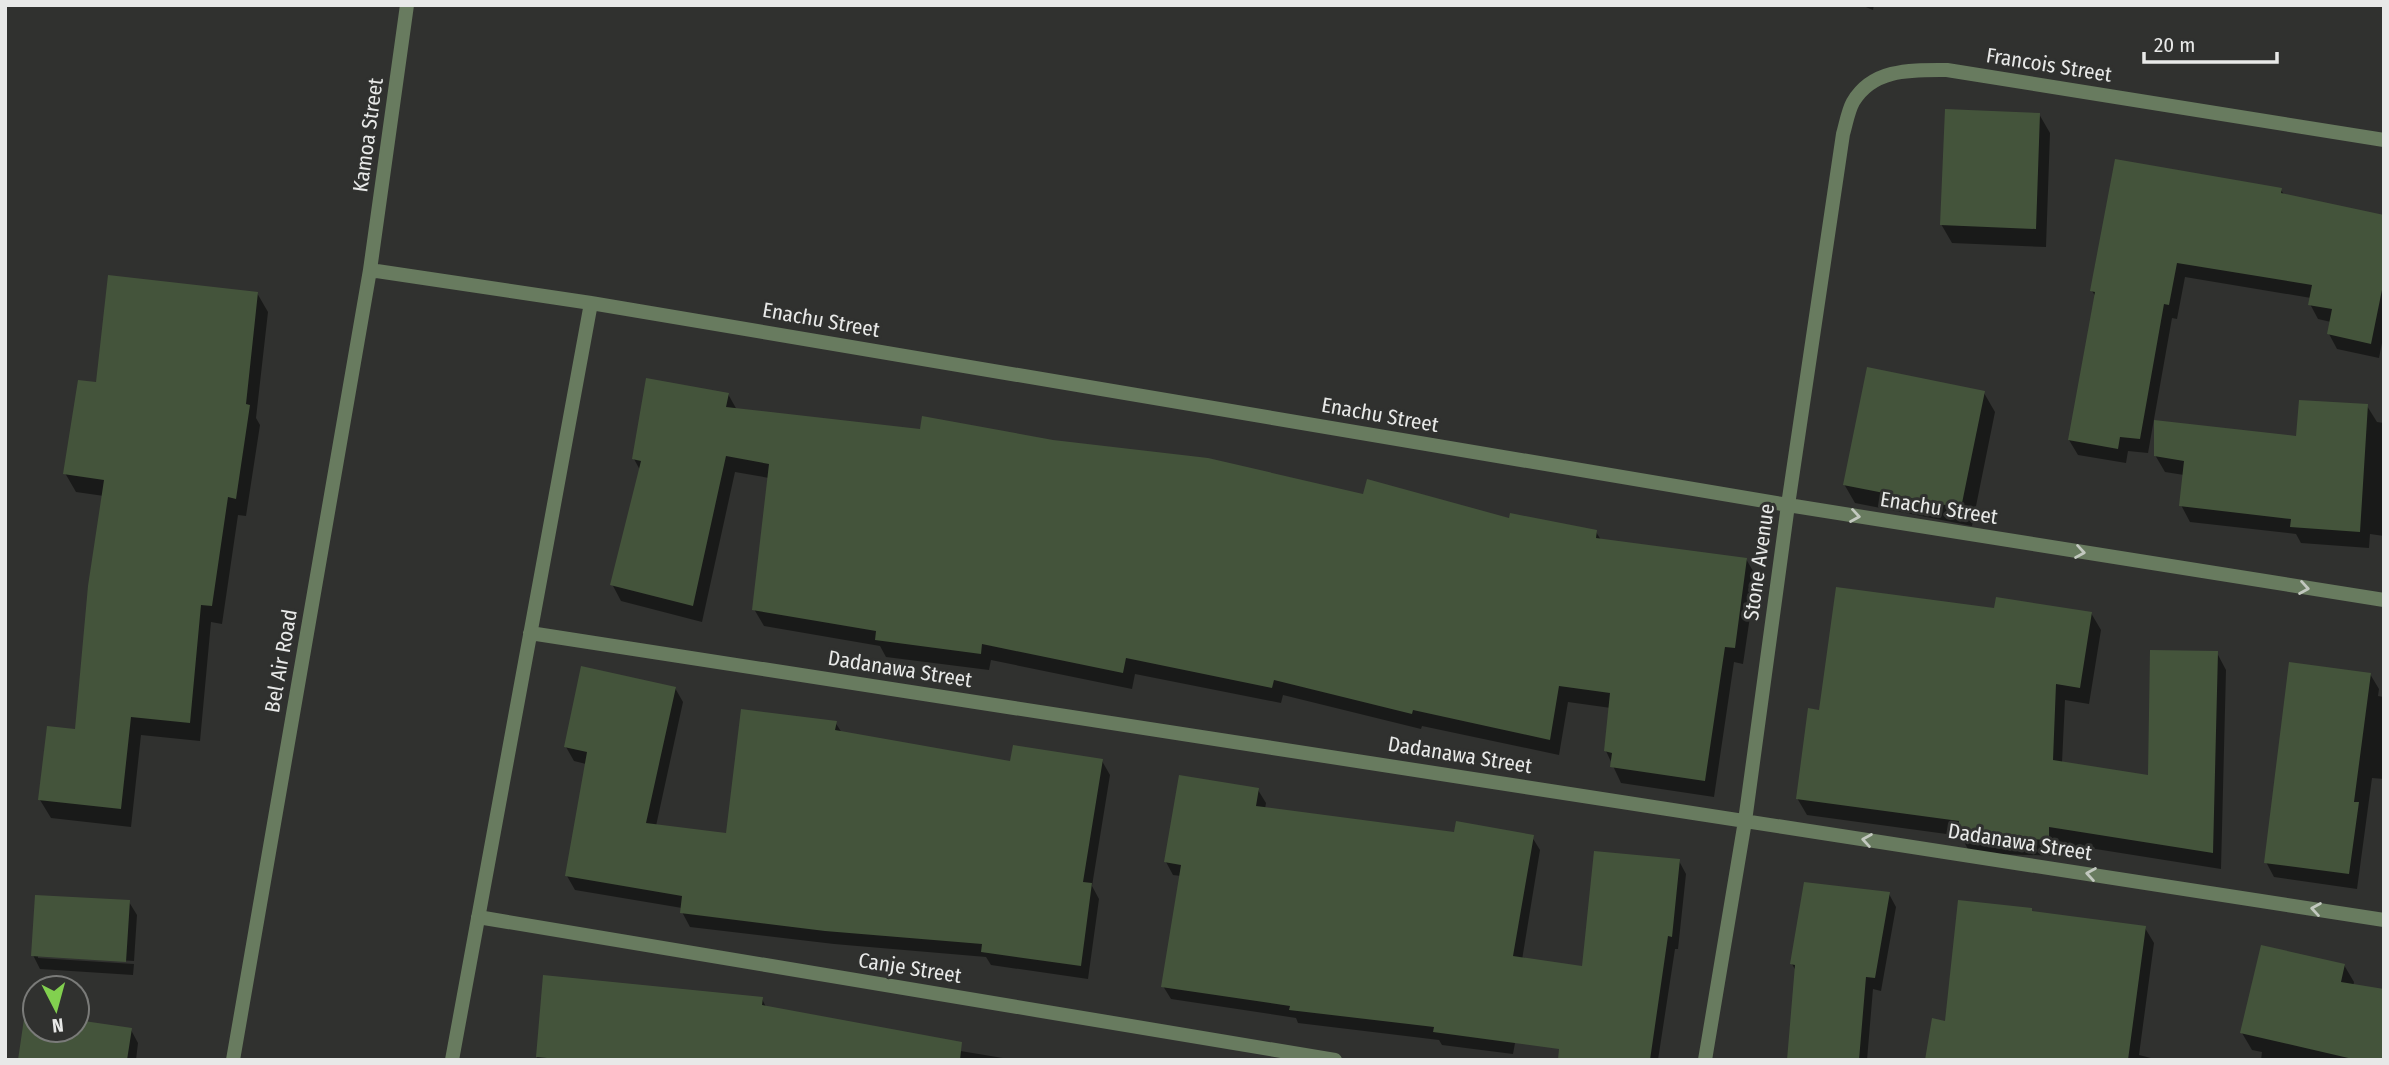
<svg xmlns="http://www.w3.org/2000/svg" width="2389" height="1065" font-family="'Fira Sans Condensed',sans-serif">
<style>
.shadow{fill:#0007}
.building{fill:#44543b}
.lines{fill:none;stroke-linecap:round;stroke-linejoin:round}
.street{stroke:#687b5f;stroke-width:14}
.oneway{stroke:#c2c8bf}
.labels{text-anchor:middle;stroke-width:6;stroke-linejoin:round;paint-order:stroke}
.street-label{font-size:21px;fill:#e8e9e8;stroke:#30312f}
</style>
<rect width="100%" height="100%" fill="#30312f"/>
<path class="shadow" d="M 1861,5 L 1874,5 L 1873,10 Z
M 2039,114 L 2050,133 L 2046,247 L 1952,243 L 1941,224 Z
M 2281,190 L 2285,196 L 2384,216 L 2384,333 L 2379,358 L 2337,349 L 2329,334 L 2331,322 L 2318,319 L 2310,304 L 2311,298 L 2185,277 L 2177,319 L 2172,318 L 2148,453 L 2128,451 L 2126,463 L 2078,455 L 2069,440 L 2096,297 L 2092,291 Z
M 257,293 L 268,312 L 256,418 L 260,425 L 246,516 L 238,515 L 222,624 L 211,622 L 200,741 L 141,735 L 131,827 L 51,818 L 40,800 L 77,731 L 104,496 L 76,492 L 65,473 L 98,384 Z
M 1984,393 L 1995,412 L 1972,526 L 1855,503 L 1844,484 Z
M 728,394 L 737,410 L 1364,496 L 1510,521 L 1596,532 L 1601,540 L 1746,559 L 1756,576 L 1743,664 L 1734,662 L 1714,797 L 1621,783 L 1606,751 L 1611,708 L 1568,702 L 1559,755 L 1422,726 L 1421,729 L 1283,695 L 1281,703 L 1135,674 L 1132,689 L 991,660 L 989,670 L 886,657 L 880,646 L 764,626 L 754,609 L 769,478 L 735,472 L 702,622 L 621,601 L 612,584 L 640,470 L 634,459 Z
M 2367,406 L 2377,422 L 2384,423 L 2384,536 L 2370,534 L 2369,548 L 2301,543 L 2296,534 L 2190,522 L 2181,505 L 2184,475 L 2165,472 L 2155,455 L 2298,438 Z
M 1996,610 L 2091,613 L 2101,630 L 2089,704 L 2065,700 L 2062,763 L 2150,777 L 2217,653 L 2226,670 L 2221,869 L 2058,843 L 2058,856 L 1970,853 L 1961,836 L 1807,815 L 1797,798 L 1820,712 Z
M 2370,674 L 2379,689 L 2378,696 L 2384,697 L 2384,779 L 2372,778 L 2357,889 L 2274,877 L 2266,862 Z
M 675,688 L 683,702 L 656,826 L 728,835 L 835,722 L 842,733 L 1012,763 L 1102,761 L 1110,775 L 1092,886 L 1099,899 L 1088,979 L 991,965 L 986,957 L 834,944 L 690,927 L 682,912 L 682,908 L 575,890 L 567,876 L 586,764 L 574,761 L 566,747 Z
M 1258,790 L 1266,803 L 1265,809 L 1455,834 L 1532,837 L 1540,850 L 1522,960 L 1528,972 L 1513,1054 L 1442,1045 L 1439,1040 L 1298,1023 L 1296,1018 L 1171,999 L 1163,986 L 1181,876 L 1173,875 L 1166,862 Z
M 1679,861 L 1686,874 L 1678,949 L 1675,949 L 1658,1060 L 1564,1060 L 1583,968 Z
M 1889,894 L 1896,907 L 1881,991 L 1873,989 L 1867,1060 L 1789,1060 L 1796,971 L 1792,964 Z
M 129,902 L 137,915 L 134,961 L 38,955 L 38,958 L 134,964 L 133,975 L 40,969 L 33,955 Z
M 2033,913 L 2145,928 L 2154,943 L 2139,1055 L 2159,1060 L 1926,1060 L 1946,1023 Z
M 2344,965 L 2354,982 L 2353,986 L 2384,1060 L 2261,1060 L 2262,1052 L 2252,1050 L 2242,1033 Z
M 544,977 L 762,999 L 766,1007 L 906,1042 L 1015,1060 L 537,1060 Z
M 35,1015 L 35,1030 L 77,1030 L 77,1022 L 131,1030 L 138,1043 L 136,1060 L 20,1060 Z"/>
<path class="building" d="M 1945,109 L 2040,113 L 2036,229 L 1940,225 Z
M 2115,159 L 2282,188 L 2281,193 L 2384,215 L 2384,280 L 2371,344 L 2327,334 L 2332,309 L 2308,305 L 2312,285 L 2177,263 L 2169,305 L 2164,304 L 2140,439 L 2120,437 L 2118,449 L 2068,440 L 2095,292 L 2090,291 Z
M 108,275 L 258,292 L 246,404 L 250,405 L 236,499 L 228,497 L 212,606 L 201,605 L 190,723 L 131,717 L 121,809 L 38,800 L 47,726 L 75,729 L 88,586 L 104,480 L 63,474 L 78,380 L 96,382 Z
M 1867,367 L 1985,391 L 1961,508 L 1843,485 Z
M 646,378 L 729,393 L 726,407 L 920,429 L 922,416 L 1053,440 L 1208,458 L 1363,494 L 1367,479 L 1509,518 L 1510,513 L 1597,530 L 1596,538 L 1747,558 L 1735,648 L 1725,647 L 1705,781 L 1610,767 L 1612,753 L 1604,751 L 1610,693 L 1559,686 L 1550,740 L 1413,710 L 1412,714 L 1274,680 L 1272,688 L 1126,658 L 1123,673 L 982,644 L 981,654 L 875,640 L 876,631 L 752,610 L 769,464 L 726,456 L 693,606 L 610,585 L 641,461 L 632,459 Z
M 2299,400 L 2368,404 L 2360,532 L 2290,527 L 2291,519 L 2179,506 L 2184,461 L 2154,456 L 2154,420 L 2296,436 Z
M 1836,587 L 1994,608 L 1996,597 L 2092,612 L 2080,688 L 2056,684 L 2053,760 L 2148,775 L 2150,650 L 2218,651 L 2213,853 L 2049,827 L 2049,840 L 1959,836 L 1959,821 L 1796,799 L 1808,708 L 1819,710 Z
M 2289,662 L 2371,673 L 2354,802 L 2359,802 L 2349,874 L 2264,863 Z
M 581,666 L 676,687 L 646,823 L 726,833 L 741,709 L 837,721 L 835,730 L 1010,761 L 1013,745 L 1103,759 L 1083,882 L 1092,883 L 1081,966 L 981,952 L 982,944 L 825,931 L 680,913 L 682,896 L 565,876 L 587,752 L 564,747 Z
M 1179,775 L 1259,788 L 1256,806 L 1454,832 L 1456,821 L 1534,835 L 1513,956 L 1582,966 L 1594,851 L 1680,859 L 1672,937 L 1668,936 L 1650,1060 L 1558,1060 L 1559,1049 L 1433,1032 L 1434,1027 L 1289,1010 L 1290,1006 L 1161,987 L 1181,865 L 1164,862 Z
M 1804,882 L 1890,892 L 1875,978 L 1866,977 L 1859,1060 L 1787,1060 L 1795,965 L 1790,964 Z
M 35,895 L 130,900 L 126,962 L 31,956 Z
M 1958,900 L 2032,908 L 2032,911 L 2146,926 L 2128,1060 L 1925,1060 L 1932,1018 L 1945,1021 Z
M 2261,945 L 2345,964 L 2341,982 L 2384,989 L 2384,1060 L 2357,1060 L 2240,1033 Z
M 543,975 L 763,997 L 762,1005 L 962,1042 L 960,1060 L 569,1060 L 536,1057 Z
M 25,1012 L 35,1014 L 35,1030 L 77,1030 L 77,1020 L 132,1028 L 127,1060 L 18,1060 Z"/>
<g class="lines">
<path class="street" d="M 370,270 L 591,303 L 1788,505 L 2384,600
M 530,633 L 2384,920
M 478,917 L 1335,1060
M 233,1060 L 370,270 L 407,5
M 452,1060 L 591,303
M 1705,1060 L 1745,821 L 1788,505 L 1843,134 C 1846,124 1848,111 1853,102 C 1873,68 1912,70 1947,70 L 2384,140"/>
</g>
<defs><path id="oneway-chevron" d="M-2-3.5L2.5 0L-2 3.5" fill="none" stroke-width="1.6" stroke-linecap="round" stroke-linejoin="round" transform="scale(1.75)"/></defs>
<g class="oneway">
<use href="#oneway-chevron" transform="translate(1855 516) rotate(9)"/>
<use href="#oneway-chevron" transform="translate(2080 552) rotate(9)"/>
<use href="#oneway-chevron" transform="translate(2304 588) rotate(9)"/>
<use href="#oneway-chevron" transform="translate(1867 840) rotate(-171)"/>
<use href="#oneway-chevron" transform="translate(2091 874) rotate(-171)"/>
<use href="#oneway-chevron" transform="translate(2316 909) rotate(-171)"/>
</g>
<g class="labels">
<g class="street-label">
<text transform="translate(2049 65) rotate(9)" y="7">Francois Street</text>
<text transform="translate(368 135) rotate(-82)" y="7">Kamoa Street</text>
<text transform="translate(821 320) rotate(10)" y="7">Enachu Street</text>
<text transform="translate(1380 415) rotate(10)" y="7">Enachu Street</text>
<text transform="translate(1939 508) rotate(9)" y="7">Enachu Street</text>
<text transform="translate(1759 562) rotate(-82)" y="7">Stone Avenue</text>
<text transform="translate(281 661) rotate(-80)" y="7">Bel Air Road</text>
<text transform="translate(900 669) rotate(9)" y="7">Dadanawa Street</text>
<text transform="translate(1460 755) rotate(9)" y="7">Dadanawa Street</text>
<text transform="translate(2020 842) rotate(9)" y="7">Dadanawa Street</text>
<text transform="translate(910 968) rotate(9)" y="7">Canje Street</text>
</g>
</g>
<rect width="2389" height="1065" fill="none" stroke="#e8e9e8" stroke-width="14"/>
<g transform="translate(56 1009) rotate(174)"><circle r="33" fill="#30312f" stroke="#7a7b79" stroke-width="2"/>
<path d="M0-5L12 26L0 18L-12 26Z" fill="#82d04f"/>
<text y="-10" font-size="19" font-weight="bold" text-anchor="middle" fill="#e8e9e8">N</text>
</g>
<path d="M2144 52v10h133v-10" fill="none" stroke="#e8e9e8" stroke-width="3.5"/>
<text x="2154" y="52" font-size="21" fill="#e8e9e8" stroke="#30312f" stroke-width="5" paint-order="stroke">20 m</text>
</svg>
